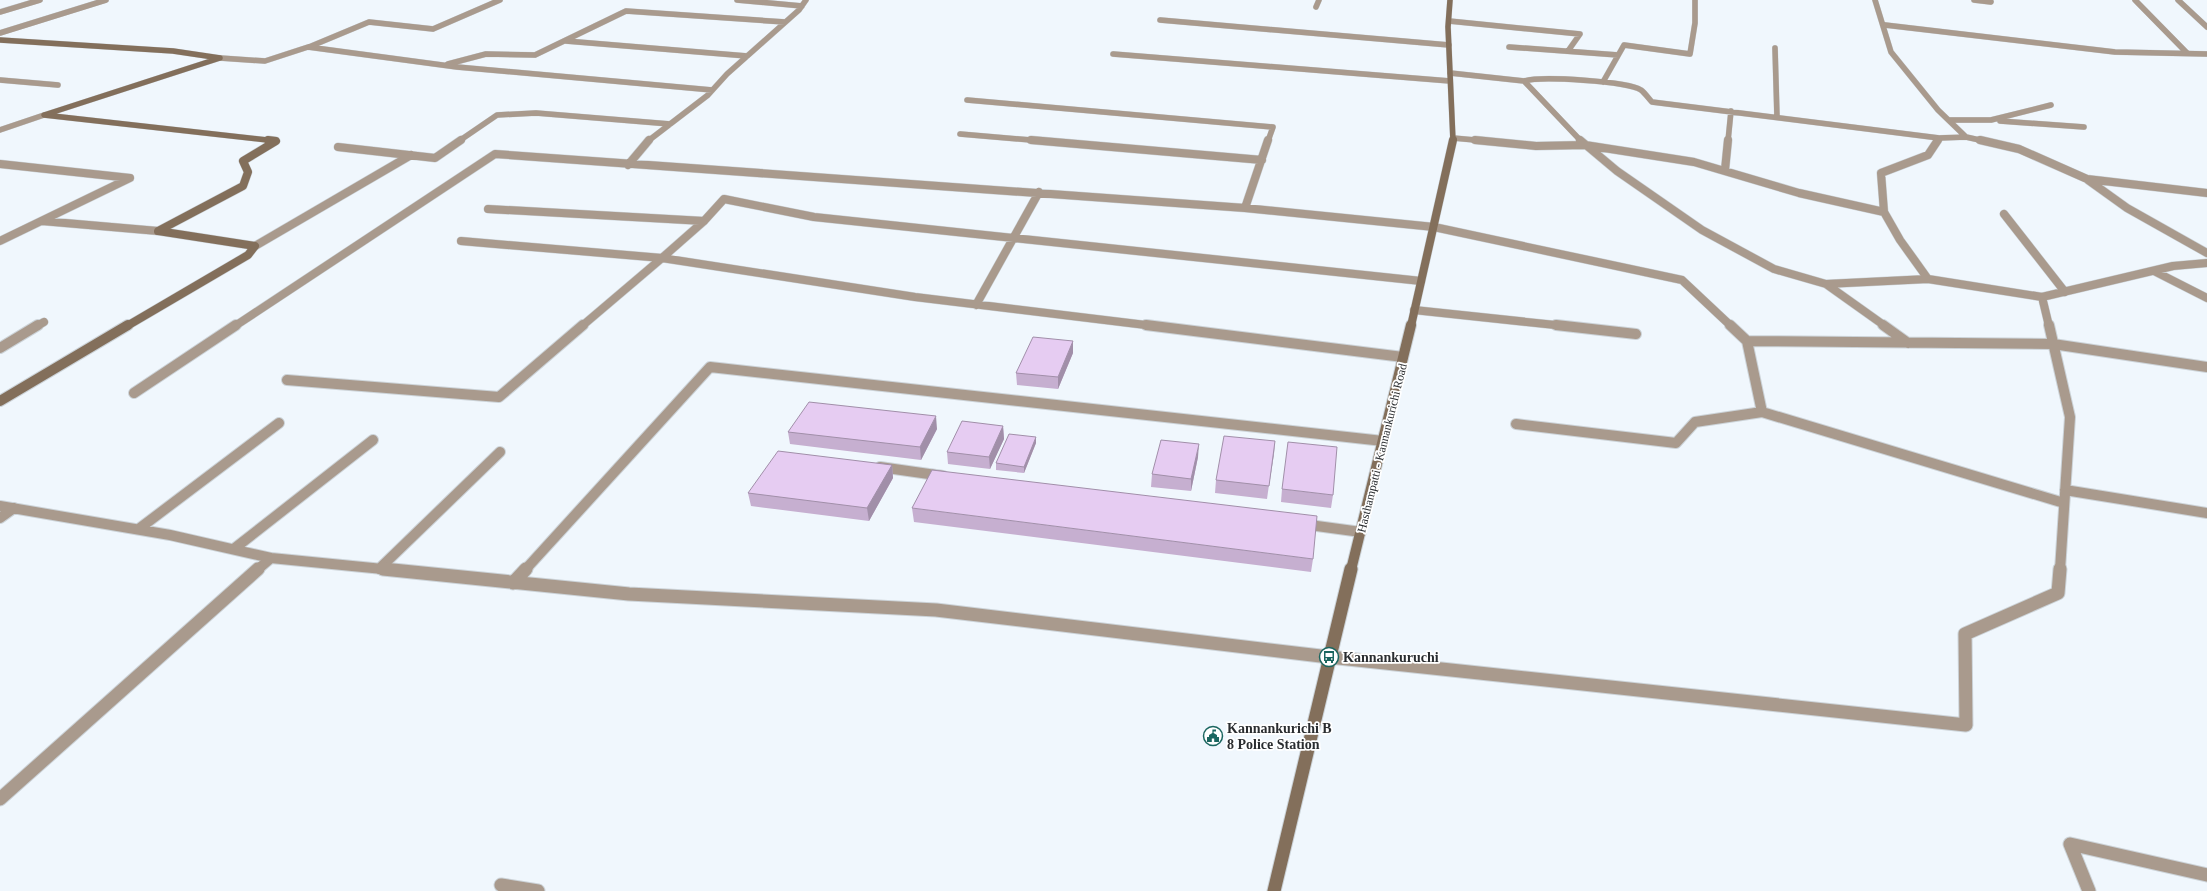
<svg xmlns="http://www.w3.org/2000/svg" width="2207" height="891" font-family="Georgia,serif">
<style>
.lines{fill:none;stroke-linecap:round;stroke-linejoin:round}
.street-far3-casing{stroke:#ccd3d8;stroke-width:6}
.street-far2-casing{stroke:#ccd3d8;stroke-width:9}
.street-far1-casing{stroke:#ccd3d8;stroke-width:12}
.street-casing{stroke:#ccd3d8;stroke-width:15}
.secondary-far3-casing{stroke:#ccd3d8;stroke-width:6}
.secondary-far2-casing{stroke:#ccd3d8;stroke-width:9}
.secondary-far1-casing{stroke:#ccd3d8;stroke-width:12}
.secondary-casing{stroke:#ccd3d8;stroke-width:15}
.street-far3{stroke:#a99a8d;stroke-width:5.5}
.street-far2{stroke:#a99a8d;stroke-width:8}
.street-far1{stroke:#a99a8d;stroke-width:10}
.street{stroke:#a99a8d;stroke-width:13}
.secondary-far3{stroke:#836f5b;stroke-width:5.5}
.secondary-far2{stroke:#836f5b;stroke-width:8}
.secondary-far1{stroke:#836f5b;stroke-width:10}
.secondary{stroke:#836f5b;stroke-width:13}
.wall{fill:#c6afd0}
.shaded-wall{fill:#a18fa9}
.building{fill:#e6ccf2;stroke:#a18fa9}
.labels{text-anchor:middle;stroke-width:3.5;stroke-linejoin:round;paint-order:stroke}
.street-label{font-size:12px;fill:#2a2d30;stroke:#fff}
.near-poi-label{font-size:14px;font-weight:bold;fill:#2a2d30;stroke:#fff;text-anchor:start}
</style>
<rect width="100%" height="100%" fill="#f0f7fd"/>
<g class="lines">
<g class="street-far3-casing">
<path id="street-far3" d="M 737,0 L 802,6
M 1875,0 L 1891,52 L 1938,110 L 1966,137 L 1984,141
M 1974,0 L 1991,2
M 2135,0 L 2187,53
M 2178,0 L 2207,27
M 1316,7 L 1319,0
M 0,12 L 40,0
M 1160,20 L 1449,45
M 1449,21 L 1580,34 L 1568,51
M 1885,25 L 2115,52 L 2207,54
M 0,33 L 106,0
M 566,41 L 747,56
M 309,47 L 369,22 L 433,29 L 500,0
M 1509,47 L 1618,55
M 1775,48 L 1777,117
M 1113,54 L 1450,81
M 220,58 L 265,61 L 308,47 L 457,67 L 712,90
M 448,64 L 486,54 L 535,55 L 626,11 L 785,22
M 1450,73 L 1524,81 L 1581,141
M 0,80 L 58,85
M 1524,81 C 1541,76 1627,81 1641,90 C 1645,93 1649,99 1652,102 L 1939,138
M 1603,82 L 1624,45 L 1690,54 L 1695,23 L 1695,0
M 967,100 L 1273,127 L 1268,141
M 1949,120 L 1991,120 L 2051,105
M 2000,121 L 2084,127
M 0,130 L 44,115
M 960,134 L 1043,141
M 1453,138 L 1486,141
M 459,141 L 497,115 L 536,113 L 670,124
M 648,141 L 708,95 L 727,74 L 799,10 L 806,0
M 1728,141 L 1731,111
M 1937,141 L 1939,138 L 1966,137"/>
</g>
<g class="street-far2-casing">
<path id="street-far2" d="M 1031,140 L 1262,160
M 1475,140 L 1536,146 L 1585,145 L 1694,162 L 1799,193 L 1884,212 L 1881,173 L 1928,155 L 1938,140
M 1580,140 L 1617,171 L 1702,230 L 1774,269 L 1826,284 L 1885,326
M 1980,140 L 2019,149 L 2087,179 L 2207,193
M 338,147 L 435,158 L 461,140
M 0,164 L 130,178 L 0,241
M 628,165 L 649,140
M 1725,170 L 1728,140
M 2088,180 L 2127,208 L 2207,253
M 1245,208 L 1268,140
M 488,209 L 704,221
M 1884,212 L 1900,240 L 1928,279
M 2004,214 L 2065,292
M 42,221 L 158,231
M 461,241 L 662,258 L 704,221 L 724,199 L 814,217 L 1421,281
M 255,246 L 411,155
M 2154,271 L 2207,298
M 1826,284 L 1928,279 L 2042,297
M 976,305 L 1039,192
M 1414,310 L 1565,326
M 37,326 L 44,322
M 235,326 L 495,154 L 1245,208 L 1434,227 L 1682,280 L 1731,326
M 582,326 L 662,258 L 915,297 L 1154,326
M 2049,326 L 2042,297 L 2173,266 L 2207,263"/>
</g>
<g class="street-far1-casing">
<path id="street-far1" d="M 1146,325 L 1403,357
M 1556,325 L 1636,334
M 1730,325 L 1747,341 L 2053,344 L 2207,367
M 1883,325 L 1908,343
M 2049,325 L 2070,417 L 2060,570
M 1747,341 L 1762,412 L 2064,503
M 0,348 L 38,325
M 287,380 L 499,397 L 583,325
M 134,393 L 236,325
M 1516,424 L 1676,443 L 1695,422 L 1762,412
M 880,467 L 943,476
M 2065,490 L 2207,513
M 0,506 L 170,535 L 271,558 L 393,570
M 0,518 L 14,508
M 1302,524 L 1361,532
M 140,528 L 279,423
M 235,548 L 373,440
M 379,569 L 500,452
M 257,570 L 271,558
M 525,570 L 710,367 L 1383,441"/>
</g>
<g class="street-casing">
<path id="street" d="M 383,569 L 629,594 L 936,610 L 1329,657 L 1966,725 L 1965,634 L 2058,593 L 2060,569
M 513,583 L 526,569
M 0,799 L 258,569
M 501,885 L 538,891
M 2089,891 L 2070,844 L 2207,875"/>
</g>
<g class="secondary-far3-casing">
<path id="secondary-far3" d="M 1450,0 L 1448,27 L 1453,141
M 0,40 L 173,51 L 220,58 L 44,115 L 276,141"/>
</g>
<g class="secondary-far2-casing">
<path id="secondary-far2" d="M 127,326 L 248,255 L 255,246 L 158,231 L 243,186 L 248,172 L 243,161 L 276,141 L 268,140
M 1411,326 L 1453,140"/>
</g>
<g class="secondary-far1-casing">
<path id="secondary-far1" d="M 0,401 L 128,325
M 1351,570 L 1411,325"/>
</g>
<g class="secondary-casing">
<path id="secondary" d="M 1274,891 L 1351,569"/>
</g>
<use href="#street-far3" class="street-far3"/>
<use href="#street-far2" class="street-far2"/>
<use href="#street-far1" class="street-far1"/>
<use href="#street" class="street"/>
<use href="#secondary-far3" class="secondary-far3"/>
<use href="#secondary-far2" class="secondary-far2"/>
<use href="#secondary-far1" class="secondary-far1"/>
<use href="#secondary" class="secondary"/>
</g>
<path class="wall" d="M 1073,341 L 1073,353 L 1058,389 L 1017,385 L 1016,373 Z
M 1003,426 L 1004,439 L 990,469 L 948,464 L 947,452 Z
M 937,429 L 921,460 L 790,444 L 788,432 Z
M 1036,437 L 1036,443 L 1024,473 L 996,470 L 996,463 Z
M 1275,441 L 1267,499 L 1215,493 L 1216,480 Z
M 1198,457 L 1191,491 L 1151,487 L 1152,474 Z
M 892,465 L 893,478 L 869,521 L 751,506 L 748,493 Z
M 1282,489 L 1333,495 L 1331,508 L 1281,502 Z
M 912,508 L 1313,559 L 1311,572 L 914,522 Z"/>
<path class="shaded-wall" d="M 1073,341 L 1073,353 L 1058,389 L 1058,377 Z
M 936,416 L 937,429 L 921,460 L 920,447 Z
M 1003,426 L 1004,439 L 990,469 L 989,457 Z
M 1036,437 L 1036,443 L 1024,473 L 1024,467 Z
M 1275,441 L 1274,454 L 1267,499 L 1269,486 Z
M 1199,444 L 1198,457 L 1191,491 L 1191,479 Z
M 892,465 L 893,478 L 869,521 L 867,508 Z"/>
<path class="building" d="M 1033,337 L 1073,341 L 1058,377 L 1016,373 Z
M 809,402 L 936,416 L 920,447 L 788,432 Z
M 962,421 L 1003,426 L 989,457 L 947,452 Z
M 1009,434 L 1036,437 L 1024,467 L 996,463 Z
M 1224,436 L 1275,441 L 1269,486 L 1216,480 Z
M 1161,440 L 1199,444 L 1191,479 L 1152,474 Z
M 1288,442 L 1337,447 L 1333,495 L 1282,489 Z
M 778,451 L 892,465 L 867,508 L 748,493 Z
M 932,470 L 1317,516 L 1313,559 L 912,508 Z"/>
<defs>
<g id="bus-ring" transform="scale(1)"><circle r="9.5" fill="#fff" stroke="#1b6660" stroke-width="1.5"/><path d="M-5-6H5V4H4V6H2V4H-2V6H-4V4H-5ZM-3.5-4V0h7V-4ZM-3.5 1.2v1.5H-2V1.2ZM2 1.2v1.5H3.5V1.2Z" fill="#1b6660"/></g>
<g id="civic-ring" transform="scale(1)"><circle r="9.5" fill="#fff" stroke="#1b6660" stroke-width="1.5"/><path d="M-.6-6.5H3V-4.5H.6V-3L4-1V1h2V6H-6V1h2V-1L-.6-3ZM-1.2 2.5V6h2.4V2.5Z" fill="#1b6660"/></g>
</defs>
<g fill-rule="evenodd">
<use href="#bus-ring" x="1329" y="657"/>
<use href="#civic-ring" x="1213" y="736"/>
</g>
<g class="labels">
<g class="street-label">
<text transform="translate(1382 448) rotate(-76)" y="4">Hasthampatti - Kannankurichi Road</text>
</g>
<g class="near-poi-label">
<text x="1343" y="662">Kannankuruchi</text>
<text x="1227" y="733">Kannankurichi B<tspan x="1227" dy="16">8 Police Station</tspan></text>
</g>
</g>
</svg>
